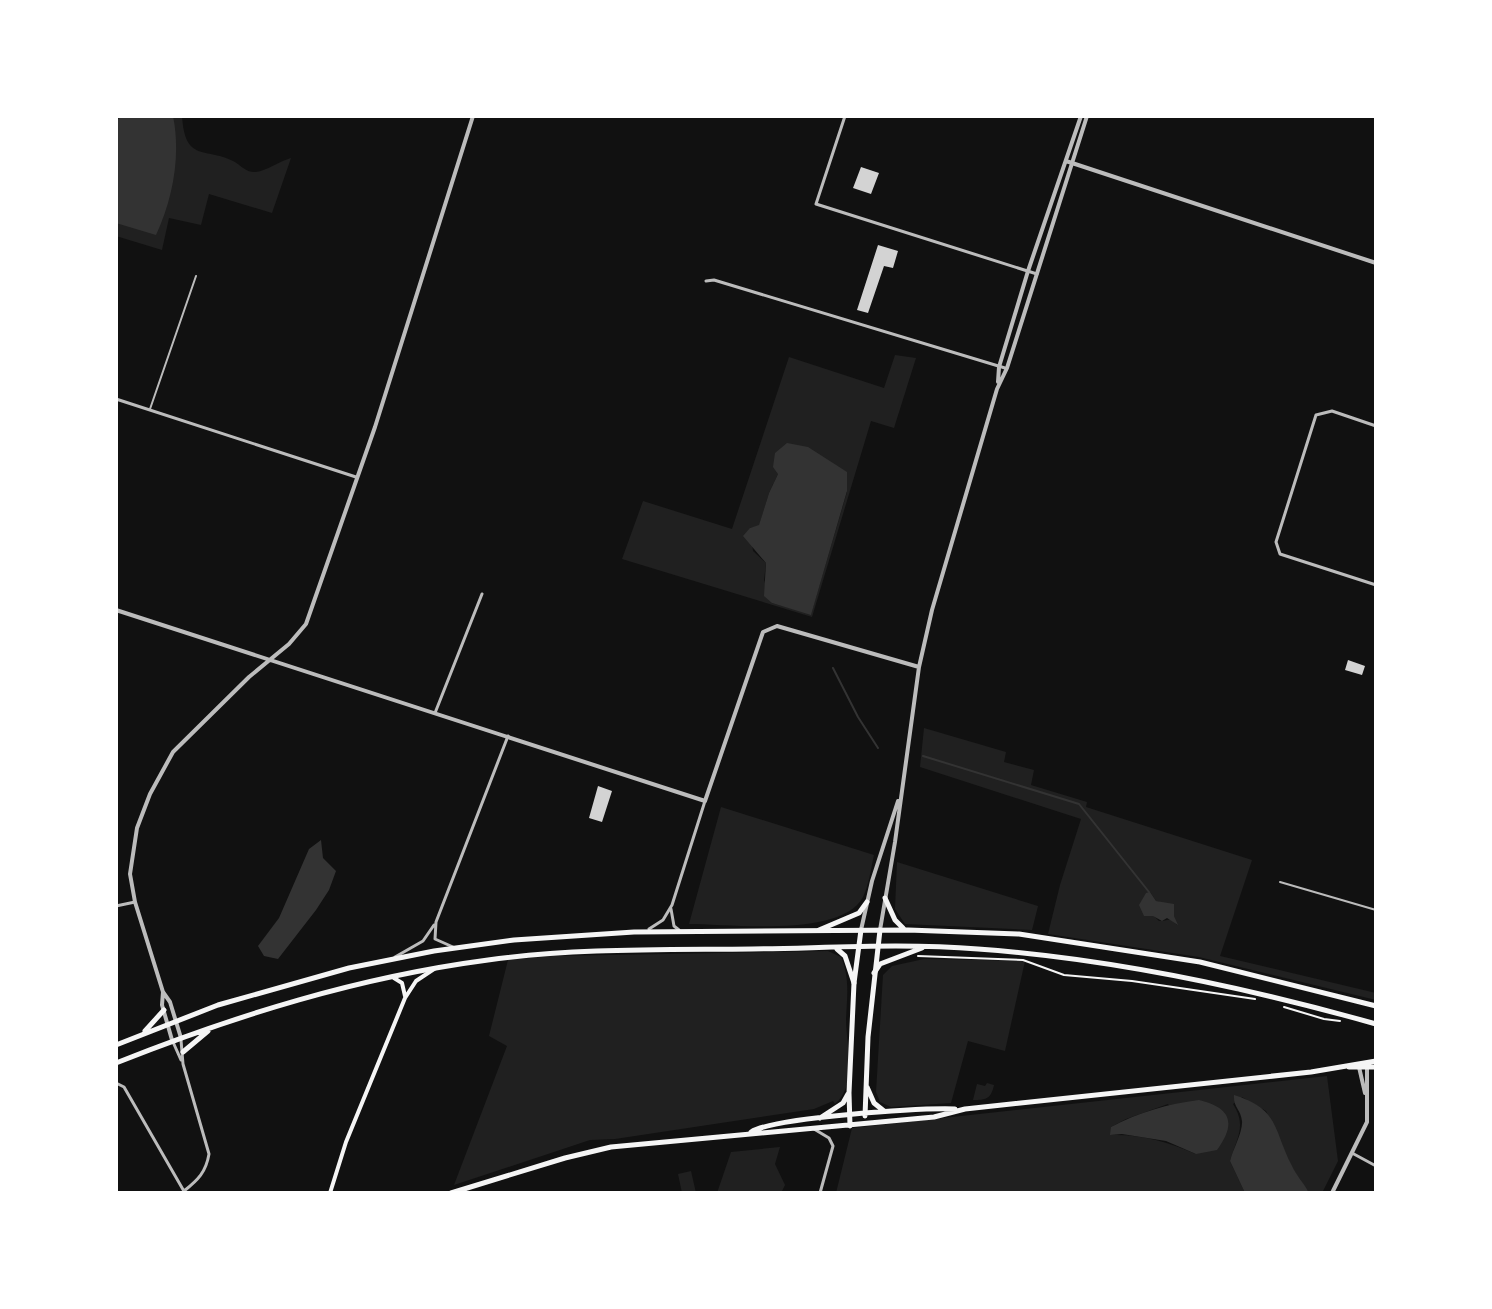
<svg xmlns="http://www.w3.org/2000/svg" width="1492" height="1309" font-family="Arial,sans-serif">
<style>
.green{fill:#202020;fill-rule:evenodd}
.water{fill:#333}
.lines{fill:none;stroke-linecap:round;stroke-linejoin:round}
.stream{stroke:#333;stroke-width:2}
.building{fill:#d3d3d3}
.path{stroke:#f5f5f5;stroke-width:2}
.service{stroke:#bcbcbc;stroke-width:2}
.minor{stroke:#bcbcbc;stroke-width:3}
.tertiary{stroke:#bcbcbc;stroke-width:4}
.secondary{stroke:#f5f5f5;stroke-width:4}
.primary{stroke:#f5f5f5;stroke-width:5}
.trunk{stroke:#f5f5f5;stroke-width:5}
</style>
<rect width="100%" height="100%" fill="#111"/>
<path class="green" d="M 116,116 L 182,116 C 185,163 206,147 233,161 C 241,165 246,173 256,172 C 266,171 280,161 291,158 L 272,213 L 209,194 L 201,225 L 169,218 L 162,250 L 116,236 Z
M 895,355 L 916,358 L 894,428 L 871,421 L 812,617 L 622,559 L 643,501 L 732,529 L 789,357 L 884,388 ZM 778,474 L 847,492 L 811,614 L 772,603 L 764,580 L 766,563 L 753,551 L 750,528 L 759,526 L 769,493 Z
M 924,728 L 1006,752 L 1004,762 L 1034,770 L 1031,785 L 1087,802 L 1086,807 L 1252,860 L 1220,956 L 1376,993 L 1376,1000 L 1199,957 L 1048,934 L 1060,885 L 1081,819 L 920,767 ZM 1150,892 L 1156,901 L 1170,905 L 1177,925 C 1170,915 1168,922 1159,921 L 1154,916 Z
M 721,807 L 874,855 C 871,868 869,885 863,897 C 842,938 729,924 689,924 Z
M 897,862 L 1038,906 L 1032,930 L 905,924 L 895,909 Z
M 828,951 L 841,957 C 850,978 847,997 846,1019 C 846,1045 858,1085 835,1104 L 833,1101 L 814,1109 L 615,1139 L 590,1140 L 454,1185 L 507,1046 L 489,1036 L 508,960 L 553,956 Z
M 924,959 L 1025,961 L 1005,1051 L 968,1041 L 951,1103 L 891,1107 L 880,1102 L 876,1092 L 883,975 L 892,966 Z
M 1327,1076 L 1338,1161 L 1322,1193 L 1309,1193 L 1291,1166 L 1266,1111 L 1242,1097 L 1233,1104 C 1247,1126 1237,1137 1230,1161 L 1245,1193 L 836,1193 L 852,1128 ZM 1168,1104 L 1196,1154 C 1168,1142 1141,1134 1111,1135 L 1111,1127 L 1126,1119 Z
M 987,1083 L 994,1085 C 991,1099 986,1100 973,1100 L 977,1084 L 985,1086 Z
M 780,1147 L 775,1164 L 785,1185 L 781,1193 L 717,1193 L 731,1152 Z
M 691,1171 L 696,1193 L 682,1193 L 678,1174 Z"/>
<path class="water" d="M 122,116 L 173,116 C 181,155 173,199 156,235 L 116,223 L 116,121 Z
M 787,443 L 808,447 L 847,472 L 847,491 L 811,615 L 772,603 L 764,596 L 766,563 L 743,536 L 750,528 L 759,525 L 769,493 L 778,474 L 773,467 L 775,453 Z
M 321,840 L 323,858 L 336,871 L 329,890 L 316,910 L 278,959 L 264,956 L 258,946 L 279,918 L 309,849 Z
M 1150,892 L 1156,901 L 1174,904 L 1174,916 L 1178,925 L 1167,918 L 1162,921 L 1153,916 L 1144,916 L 1139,905 L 1146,893 Z
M 1234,1095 C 1280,1109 1273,1130 1292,1166 C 1296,1175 1304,1183 1309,1193 L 1245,1193 L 1230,1161 C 1233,1149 1243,1132 1242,1121 C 1241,1110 1233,1107 1234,1095 Z
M 1199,1100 C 1232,1108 1236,1124 1217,1150 L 1196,1154 L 1166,1141 L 1122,1134 L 1110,1135 L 1111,1127 C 1139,1112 1168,1104 1199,1100 Z"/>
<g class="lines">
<path class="stream" d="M 833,668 L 858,717 L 878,748
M 923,756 L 1079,804 L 1149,892"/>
</g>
<path class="building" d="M 861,167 L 879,173 L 871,194 L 853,188 Z
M 878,245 L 898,251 L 893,268 L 884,266 L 868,313 L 857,310 Z
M 1348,660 L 1365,666 L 1362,675 L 1345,670 Z
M 598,786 L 612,791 L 602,822 L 589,818 Z"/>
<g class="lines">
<path class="path" d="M 918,956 L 1023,960 L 1064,975 L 1132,981 L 1255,999
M 1284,1007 L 1324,1019 L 1340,1021"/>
<path class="service" d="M 150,409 L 196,276
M 1280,882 L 1376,910"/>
<path class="minor" d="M 845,116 L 816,204 L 1037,274
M 706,281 L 714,280 L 1005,368
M 116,399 L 356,477
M 1376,426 L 1332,411 L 1316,415 L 1276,542 L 1280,554 L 1376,585
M 435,713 L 482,594
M 116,906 L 135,902
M 671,909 L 674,926 L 679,930
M 649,929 L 663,920 L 672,905 L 705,801
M 453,947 L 435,939 L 436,922 L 508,736
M 395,957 L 423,941 L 434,925
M 181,1040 L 183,1064 L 209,1154 C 206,1172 198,1180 184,1191
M 173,1042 L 181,1060
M 116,1083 L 124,1087 L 185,1193
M 814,1129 L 829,1138 L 833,1146 L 820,1193
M 1352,1153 L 1376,1166"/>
<path class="tertiary" d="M 1066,161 L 1376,263
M 998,382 L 999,367 L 1028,271 L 1081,116
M 116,610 L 705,801 L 763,632 L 777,626 L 919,667
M 861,930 L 872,881 L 898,801
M 880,930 L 895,842 L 919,667 L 932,610 L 997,389 L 1007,368 L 1087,116
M 163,992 L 162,1005 L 172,1040
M 181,1038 L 170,1002 L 163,992 L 135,902 L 130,874 L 137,828 L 150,794 L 173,752 L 249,677 L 289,644 L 306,624 L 375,427 L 473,116
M 1359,1067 L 1365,1093
M 1332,1193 L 1367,1122 L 1367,1068"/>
<path class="secondary" d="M 394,978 L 402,983 L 405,996
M 330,1193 L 346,1142 L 405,998 L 416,981 L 434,969"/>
<path class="primary" d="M 1349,1067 L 1376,1067
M 867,1087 L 874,1103 L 884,1111
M 865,1116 L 868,1037 L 880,930
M 820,1118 L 843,1103 L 848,1094
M 850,1126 L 849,1093 L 854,983 L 861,930
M 751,1132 C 775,1117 921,1108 955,1109
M 451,1193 L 565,1158 L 611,1147 L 934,1117 L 965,1109 L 1311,1072 L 1376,1061"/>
<path class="trunk" d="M 885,898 L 895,920 L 903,928
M 819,930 L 859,913 L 867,902
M 837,949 L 845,956 L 854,983
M 874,973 L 880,964 L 922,948
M 145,1031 L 164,1010
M 116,1045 L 218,1005 L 349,968 L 434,951 L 514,940 L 634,932 L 908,930 L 1019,934 L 1200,962 L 1376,1006
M 183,1052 L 208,1031
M 116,1063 C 237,1015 359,977 488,960 C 575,948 664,950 752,949 C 827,948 903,943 978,949 C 1114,959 1245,987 1376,1024"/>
</g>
<rect width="1492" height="1309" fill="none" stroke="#ffffff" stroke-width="236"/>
</svg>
